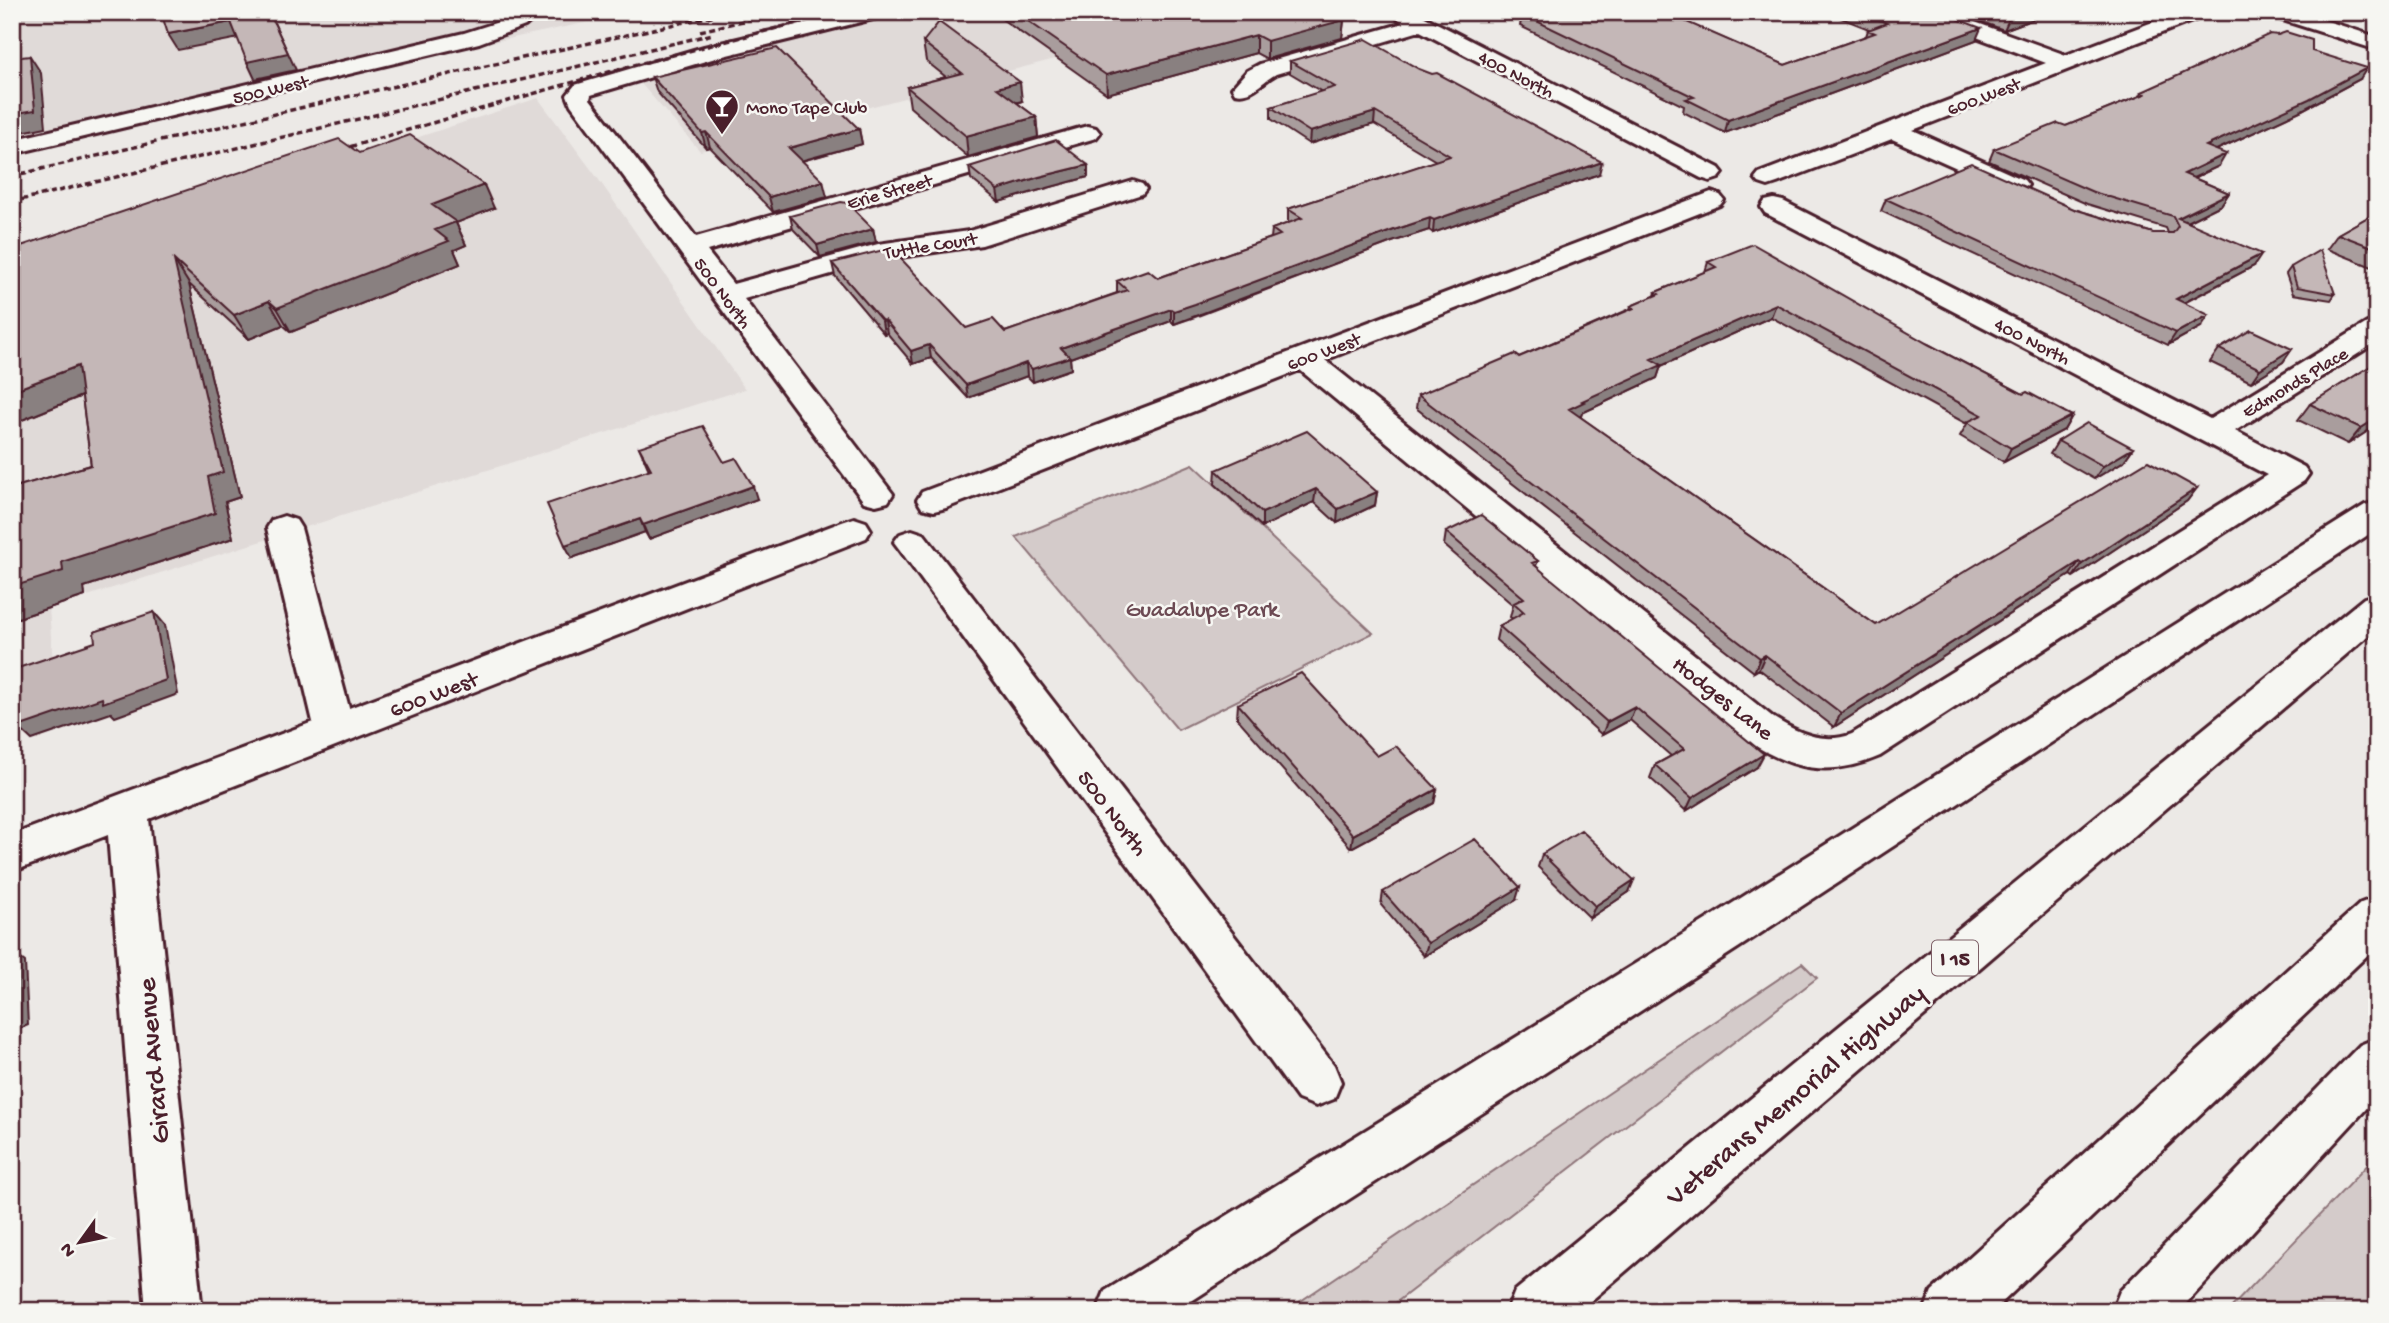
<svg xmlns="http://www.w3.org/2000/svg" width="2389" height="1323" font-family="'Gochi Hand',sans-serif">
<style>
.built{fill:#e0dad8}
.green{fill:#d4cbca;stroke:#8f757a;stroke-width:2}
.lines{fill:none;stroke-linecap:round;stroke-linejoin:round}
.street-casing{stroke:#4a1f2b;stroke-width:6}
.secondary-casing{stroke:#4a1f2b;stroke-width:6}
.highway-casing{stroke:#4a1f2b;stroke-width:6}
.street{fill:#f6f6f2;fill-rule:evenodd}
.secondary{fill:#f6f6f2;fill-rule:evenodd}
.highway{fill:#f6f6f2;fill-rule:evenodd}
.rail{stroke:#4a1f2b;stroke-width:3.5;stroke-dasharray:6 3.5;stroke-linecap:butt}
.wall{fill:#a99d9d;stroke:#4a1f2b;stroke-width:2}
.shaded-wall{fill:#898080;stroke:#4a1f2b;stroke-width:2}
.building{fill:#c4b7b7;stroke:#4a1f2b;stroke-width:2}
.labels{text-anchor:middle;stroke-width:5;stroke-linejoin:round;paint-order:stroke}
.far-street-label{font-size:19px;fill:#4a1f2b;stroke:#f6f6f2}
.far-poi-label{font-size:19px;fill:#4a1f2b;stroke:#f6f6f2;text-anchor:start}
.shield{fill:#f6f6f2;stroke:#7e6067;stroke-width:2}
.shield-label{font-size:21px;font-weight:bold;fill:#4a1f2b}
.park-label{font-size:23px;fill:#6c4a53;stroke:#f6f6f2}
.street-label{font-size:23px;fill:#4a1f2b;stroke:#f6f6f2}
.near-street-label{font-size:28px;fill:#4a1f2b;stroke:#f6f6f2}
</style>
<rect width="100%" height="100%" fill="#ece9e6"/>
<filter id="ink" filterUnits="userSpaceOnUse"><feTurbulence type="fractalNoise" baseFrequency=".0143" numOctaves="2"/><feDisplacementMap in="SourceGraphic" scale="14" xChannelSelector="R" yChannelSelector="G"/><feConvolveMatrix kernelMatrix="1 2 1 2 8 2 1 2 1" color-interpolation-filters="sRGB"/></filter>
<g filter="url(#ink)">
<path class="built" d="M 12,12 L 637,12 L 12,142 Z
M 916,12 L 1236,12 L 700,151 L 636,78 Z
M 538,98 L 599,180 L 745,389 L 49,608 L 55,693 L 12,708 L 12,270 Z"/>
<path class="green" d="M 1193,464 L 1373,633 L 1178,730 L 1016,537 Z
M 1802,963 L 1817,978 L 1385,1311 L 1286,1311 Z
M 2377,1155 L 2377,1311 L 2228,1311 Z"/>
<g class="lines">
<g class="street-casing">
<path id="street" d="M 510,12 L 530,12 L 534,18 L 525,26 L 479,43 L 12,154 L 12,140 L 464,33 L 511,18 Z
M 851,12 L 888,12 L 885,16 L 719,57 L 591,95 L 590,99 L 696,237 L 1080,128 L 1088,126 L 1096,128 L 1100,133 L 1096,138 L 707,251 L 733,284 L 878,244 L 969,231 L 1133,181 L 1142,184 L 1146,189 L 1142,194 L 982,245 L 880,260 L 744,299 L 893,494 L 888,502 L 876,505 L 864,502 L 571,105 L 567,95 L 575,85 L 704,47 Z
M 1389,12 L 1415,12 L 1719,168 L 1723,173 L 1719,178 L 1710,181 L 1701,178 L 1420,31 L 1276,74 C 1261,82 1252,97 1235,93 L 1232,88 L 1247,71 L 1260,64 L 1404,23 Z
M 1917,12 L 1947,12 L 2066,55 L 2179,12 L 2208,12 L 2205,16 L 1913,130 L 2024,180 L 2028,185 L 2024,190 L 2015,193 L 2006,190 L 1892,139 L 1777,183 L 1768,186 L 1759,183 L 1755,178 L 1759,173 L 2046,63 L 1920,16 Z
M 1711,192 L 1720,195 L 1724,200 L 1720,205 L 1325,360 L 1774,718 C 1798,733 1824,745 1852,734 L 2267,475 L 1765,213 L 1761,207 L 1765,201 L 1774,199 L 1783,201 L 2210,419 L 2367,323 L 2377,320 L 2377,342 L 2235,431 L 2304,467 L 2309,474 L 2304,481 L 1880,756 C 1829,778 1792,770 1746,740 L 1300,370 L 946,508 L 934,511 L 922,508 L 917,500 L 922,492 Z
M 284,516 L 296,520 L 301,528 L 349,708 L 842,522 L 854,518 L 866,522 L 871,530 L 866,538 L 149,819 L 202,1311 L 146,1311 L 108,835 L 12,872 L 12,835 L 313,722 L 267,528 L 272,520 Z
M 912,530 L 924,534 L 1334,1065 L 1341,1082 L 1334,1099 L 1316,1106 L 1298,1099 L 900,550 L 894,542 L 900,534 Z"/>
</g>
<g class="secondary-casing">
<path id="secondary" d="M 2267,12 L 2299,12 L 2377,37 L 2377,50 L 2270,16 Z"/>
</g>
<g class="highway-casing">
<path id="highway" d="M 2377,502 L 2377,529 L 1738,948 L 1176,1311 L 1097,1311 L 1105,1291 L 1706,920 L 2365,505 Z
M 2377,594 L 2377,628 L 1579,1311 L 1507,1311 L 1515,1291 L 2364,598 Z
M 2377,897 L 2377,946 L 1993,1311 L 1924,1311 L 1932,1291 L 2361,903 Z
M 2377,1038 L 2377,1097 L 2179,1311 L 2112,1311 L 2120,1291 L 2360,1045 Z"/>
</g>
<use href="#street" class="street"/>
<use href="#secondary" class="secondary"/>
<use href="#highway" class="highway"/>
<path class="rail" d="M 700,31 L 781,12
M 332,152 L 619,69 L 839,12
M 12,176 L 355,95 L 730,12
M 12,202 L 713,34"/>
</g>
<path class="wall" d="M 999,12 L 1334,12 L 1333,15 L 1344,20 L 1342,38 L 1267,59 L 1256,53 L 1107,94 L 999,17 Z
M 1826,12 L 1939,12 L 1976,40 L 1725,133 L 1683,112 L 1684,106 L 1520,26 L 1522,14 L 1667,14 L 1785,65 L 1866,36 L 1868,30 L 1869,29 Z
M 1955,12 L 2053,12 L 2004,30 Z
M 923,42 L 1022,101 L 1017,103 L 1036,117 L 1038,137 L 968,157 L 910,107 L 907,87 L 946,77 L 926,61 Z
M 2312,51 L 2360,79 L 2302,110 L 2216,150 L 2219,166 L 2194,178 L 2229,193 L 2221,205 L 2187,222 L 2254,266 L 2184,303 L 2201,327 L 2168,345 L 1881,211 L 1886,199 L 2074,209 L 2153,233 L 2168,233 L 2166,228 L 2087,204 L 1989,161 L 1994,149 L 2066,126 L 2140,96 L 2142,92 Z
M 1290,61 L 1599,174 L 1433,233 L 1429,230 L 1392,242 L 1195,317 L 1174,324 L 1171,321 L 1070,358 L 1071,369 L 1033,382 L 1027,376 L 968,398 L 931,358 L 913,364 L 887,333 L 884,334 L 835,276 L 832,263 L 966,328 L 1005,332 L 1117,293 L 1117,281 L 1158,278 L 1271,238 L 1272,229 L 1289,223 L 1288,222 L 1288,209 L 1436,161 L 1374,124 L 1309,144 L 1271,119 L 1271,107 L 1322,92 L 1290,73 Z
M 652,77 L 859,129 L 862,144 L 802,161 L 827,197 L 773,212 L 710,147 L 706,148 L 657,92 Z
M 359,153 L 494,208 L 456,223 L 466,245 L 454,250 L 460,264 L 291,332 L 283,325 L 249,339 L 189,284 L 240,497 L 225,502 L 233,538 L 84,587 L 85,596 L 12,620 L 12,488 L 91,465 L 82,396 L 12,424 L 12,249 Z
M 969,167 L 1088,177 L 1040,190 L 999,202 L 971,179 Z
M 2377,212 L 2377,269 L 2327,249 L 2338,234 Z
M 790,216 L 873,229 L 876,242 L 820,257 L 793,229 Z
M 1708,262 L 1928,344 L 2023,394 L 2072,416 L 2064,430 L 2004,462 L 1960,436 L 1967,424 L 1771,317 L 1661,366 L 1657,378 L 1582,413 L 1581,416 L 1579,416 L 1876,625 L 2197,488 L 2187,501 L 2073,577 L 2070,575 L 1834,727 L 1759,669 L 1754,672 L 1416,408 L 1418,395 L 1519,357 L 1630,309 L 1631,306 L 1655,296 L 1656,292 L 1705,272 Z
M 2291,267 L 2335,294 L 2331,300 L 2293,294 L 2286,274 Z
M 2219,349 L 2292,349 L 2283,362 L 2251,382 L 2210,362 Z
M 2377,362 L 2377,425 L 2348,444 L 2298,420 L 2310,404 Z
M 2058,441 L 2133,448 L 2124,461 L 2094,479 L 2050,454 Z
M 639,447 L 724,462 L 757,499 L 649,539 L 645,532 L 572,558 L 649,470 Z
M 1216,470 L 1377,492 L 1375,505 L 1337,523 L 1314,502 L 1262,527 L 1215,484 Z
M 1446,532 L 1538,561 L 1536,566 L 1757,767 L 1686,811 L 1650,778 L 1655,765 L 1671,756 L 1630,720 L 1602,735 L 1496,640 L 1499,626 L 1513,619 L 1510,617 L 1513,605 L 1444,545 Z
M 1238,704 L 1437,789 L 1434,803 L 1351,848 L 1237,718 Z
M 1542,854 L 1629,892 L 1590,918 L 1538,867 Z
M 1383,892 L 1516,900 L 1424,956 L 1381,905 Z"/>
<path class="shaded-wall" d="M 269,12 L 296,70 L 255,79 L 247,62 Z
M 1329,12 L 1334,12 L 1333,23 L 1344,20 L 1342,38 L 1267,59 L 1267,41 Z
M 2027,12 L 2053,12 L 2004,30 L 2009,19 Z
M 231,22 L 239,38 L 178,50 L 168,34 Z
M 1981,28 L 1976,40 L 1725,133 L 1728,120 Z
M 1256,35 L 1256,53 L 1107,94 L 1106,75 Z
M 30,56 L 41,73 L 46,127 L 12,134 L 12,114 Z
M 2367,68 L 2360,79 L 2302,110 L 2199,158 L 2206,146 Z
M 1020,82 L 1022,101 L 999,107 L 997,88 Z
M 1375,112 L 1374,124 L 1309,144 L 1310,132 Z
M 1036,117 L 1038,137 L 968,157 L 966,136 Z
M 859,129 L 862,144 L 793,163 L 789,148 Z
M 706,132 L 710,147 L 706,148 L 702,133 Z
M 2226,154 L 2219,166 L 2178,185 L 2184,174 Z
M 1602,162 L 1599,174 L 1433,233 L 1434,220 Z
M 1088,165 L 1088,177 L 1040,190 L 999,202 L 997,190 L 1039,177 Z
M 823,181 L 827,197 L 773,212 L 769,197 Z
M 484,185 L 494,208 L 456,223 L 466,245 L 454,250 L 460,264 L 291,332 L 277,308 L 435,230 L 432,205 Z
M 2229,193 L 2221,205 L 2178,226 L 2178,218 Z
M 1430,218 L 1429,230 L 1392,242 L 1174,324 L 1174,311 L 1394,230 Z
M 873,229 L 876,242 L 820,257 L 817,245 Z
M 2262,254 L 2254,266 L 2168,311 L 2176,299 Z
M 174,260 L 189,284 L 240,497 L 225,502 L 233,538 L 84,587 L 85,596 L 12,620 L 12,587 L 62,562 L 208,477 Z
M 269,301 L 283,325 L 249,339 L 234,315 Z
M 1776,304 L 1771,317 L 1661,366 L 1657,378 L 1582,413 L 1581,416 L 1565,423 L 1569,409 L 1651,359 Z
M 1171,309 L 1171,321 L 1070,358 L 1071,369 L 1033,382 L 1032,369 L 1061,348 Z
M 2209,315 L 2201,327 L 2168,345 L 2176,333 Z
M 885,320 L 887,333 L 884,334 L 882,321 Z
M 929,345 L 931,358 L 913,364 L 911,351 Z
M 2292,349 L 2283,362 L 2251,382 L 2260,369 Z
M 1026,363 L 1027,376 L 968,398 L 966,385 Z
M 78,366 L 96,390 L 12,424 L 12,391 Z
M 2072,416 L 2064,430 L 2004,462 L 2011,448 Z
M 2377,418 L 2377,425 L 2348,444 L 2361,428 Z
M 2133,448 L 2124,461 L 2094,479 L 2103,466 Z
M 753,486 L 757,499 L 649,539 L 643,525 Z
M 2197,488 L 2187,501 L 2073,577 L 2082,564 Z
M 1316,489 L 1314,502 L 1262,527 L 1262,513 Z
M 1377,492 L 1375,505 L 1337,523 L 1338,509 Z
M 640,519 L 645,532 L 572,558 L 565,545 Z
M 2079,562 L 2070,575 L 1834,727 L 1841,713 Z
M 154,612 L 165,625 L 178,694 L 115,717 L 111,713 L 32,740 L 18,727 Z
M 1765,655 L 1759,669 L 1754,672 L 1760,658 Z
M 1635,707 L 1630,720 L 1602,735 L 1607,722 Z
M 1764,754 L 1757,767 L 1686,811 L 1692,798 Z
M 1437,789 L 1434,803 L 1351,848 L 1353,835 Z
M 1634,880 L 1629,892 L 1590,918 L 1595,906 Z
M 1520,887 L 1516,900 L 1424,956 L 1428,943 Z
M 12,952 L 25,962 L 28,1025 L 12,1032 Z"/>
<path class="building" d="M 161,12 L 269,12 L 288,53 L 247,62 L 231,22 L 168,34 Z
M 1015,12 L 1329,12 L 1344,20 L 1267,41 L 1256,35 L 1106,75 Z
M 1529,12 L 1664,12 L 1785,65 L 1875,33 L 1868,30 L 1887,23 L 1860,12 L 1939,12 L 1981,28 L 1728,120 L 1686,99 L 1694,97 L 1522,14 Z
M 1991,12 L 2027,12 L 2009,19 Z
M 939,22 L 1020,82 L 997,88 L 1036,117 L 966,136 L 907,87 L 962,73 L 923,42 Z
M 2286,32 L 2312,40 L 2312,51 L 2367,68 L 2309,99 L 2206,146 L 2226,154 L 2184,174 L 2229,193 L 2178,218 L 2262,254 L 2176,299 L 2209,315 L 2176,333 L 1886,199 L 1971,163 L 2074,209 L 2153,233 L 2173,233 L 2178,226 L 2173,216 L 2093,192 L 1994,149 L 2058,123 L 2066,126 L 2145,94 L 2142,92 L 2270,34 L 2278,35 Z
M 1366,39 L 1419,69 L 1432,74 L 1437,73 L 1602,162 L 1434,220 L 1430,218 L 1394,230 L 1195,304 L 1174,311 L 1171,309 L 1061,348 L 1070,357 L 1032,369 L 1026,363 L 966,385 L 929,345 L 911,351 L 885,320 L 882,321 L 832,263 L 891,248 L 966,328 L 993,319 L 1005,332 L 1127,290 L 1117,281 L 1148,270 L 1158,278 L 1280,235 L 1272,229 L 1302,218 L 1288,209 L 1450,156 L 1375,112 L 1310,132 L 1271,107 L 1335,87 L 1290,61 Z
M 777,48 L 859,129 L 789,148 L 823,181 L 769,197 L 706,132 L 702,133 L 652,77 Z
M 30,56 L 35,110 L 12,114 L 12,58 Z
M 410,135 L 484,185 L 432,205 L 456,222 L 435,230 L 449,241 L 277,308 L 269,301 L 234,315 L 174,260 L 223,472 L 208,477 L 215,513 L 62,562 L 63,571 L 12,587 L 12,488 L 91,465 L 78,366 L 12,391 L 12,249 L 339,139 L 359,153 Z
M 1056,140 L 1088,165 L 1039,177 L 997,190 L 969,167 Z
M 841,202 L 847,203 L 873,229 L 817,245 L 790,216 Z
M 2377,212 L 2377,249 L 2338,234 Z
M 1753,244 L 1928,344 L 2023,394 L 2027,392 L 2072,416 L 2011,448 L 1967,422 L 1982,415 L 1776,304 L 1651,359 L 1662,365 L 1582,401 L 1584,402 L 1569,409 L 1876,625 L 2148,461 L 2197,488 L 2082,564 L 2079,562 L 1841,713 L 1765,655 L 1760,658 L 1418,395 L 1515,354 L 1519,357 L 1634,308 L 1631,306 L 1659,294 L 1656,292 L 1716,267 L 1708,262 Z
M 2320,250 L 2335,294 L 2297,287 L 2291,267 Z
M 2251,330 L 2292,349 L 2260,369 L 2219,349 Z
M 2377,362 L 2377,418 L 2361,428 L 2310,404 Z
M 2087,423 L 2133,448 L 2103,466 L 2058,441 Z
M 703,426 L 724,462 L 736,458 L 753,486 L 643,525 L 640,519 L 565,545 L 547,504 L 651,469 L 639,447 Z
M 1307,431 L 1377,492 L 1338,509 L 1316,489 L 1262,513 L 1216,470 Z
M 1481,515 L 1538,561 L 1532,563 L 1764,754 L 1692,798 L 1655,765 L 1684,749 L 1635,707 L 1607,722 L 1499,626 L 1524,612 L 1514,603 L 1524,598 L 1446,532 Z
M 154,612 L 166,680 L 103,703 L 102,698 L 18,727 L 18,668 L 95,642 L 94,632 Z
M 1301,673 L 1377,756 L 1396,746 L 1437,789 L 1353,835 L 1238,704 Z
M 1581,830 L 1634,880 L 1595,906 L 1542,854 Z
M 1475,839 L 1520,887 L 1428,943 L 1383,892 Z"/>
</g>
<defs>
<g id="bar-pin" transform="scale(1.75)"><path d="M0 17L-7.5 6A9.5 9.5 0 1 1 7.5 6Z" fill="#4a1f2b" stroke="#f6f6f2"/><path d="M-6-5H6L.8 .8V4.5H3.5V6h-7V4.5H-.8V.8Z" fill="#fff"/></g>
</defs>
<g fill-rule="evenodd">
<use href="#bar-pin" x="722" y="106"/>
</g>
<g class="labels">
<g class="far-street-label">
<text transform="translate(1517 73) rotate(27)" y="7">400 North</text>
<text transform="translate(270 88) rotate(-13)" y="7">500 West</text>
<text transform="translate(1983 95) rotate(-21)" y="7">600 West</text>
<text transform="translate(889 190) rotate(-16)" y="7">Erie Street</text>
<text transform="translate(930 244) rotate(-9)" y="7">Tuttle Court</text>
<text transform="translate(724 292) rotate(53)" y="7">500 North</text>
<text transform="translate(2033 340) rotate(27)" y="7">400 North</text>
<text transform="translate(1323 350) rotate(-21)" y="7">600 West</text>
<text transform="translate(2294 381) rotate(-31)" y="7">Edmonds Place</text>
</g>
<g class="far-poi-label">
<text x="746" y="113">Mono Tape Club</text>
</g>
<rect class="shield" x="1932" y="940.5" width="46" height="35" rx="5"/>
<g class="shield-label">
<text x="1955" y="965">I 15</text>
</g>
<g class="park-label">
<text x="1202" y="616">Guadalupe Park</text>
</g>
<g class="street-label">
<text transform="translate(433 693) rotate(-21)" y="8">600 West</text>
<text transform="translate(1724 697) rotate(38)" y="8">Hodges Lane</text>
<text transform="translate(1114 812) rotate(53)" y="8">500 North</text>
</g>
<g class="near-street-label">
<text transform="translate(151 1061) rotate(-95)" y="10">Girard Avenue</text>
<text transform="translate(1794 1093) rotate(-40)" y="10">Veterans Memorial Highway</text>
</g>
</g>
<rect width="2389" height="1323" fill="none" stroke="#f6f6f2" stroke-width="42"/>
<rect x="21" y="21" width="2347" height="1281" fill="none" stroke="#4a1f2b" stroke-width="2.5" filter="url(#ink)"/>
<g transform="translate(80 1242) rotate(237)" stroke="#f6f6f2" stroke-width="5" paint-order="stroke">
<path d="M0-5L12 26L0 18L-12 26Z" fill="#4a1f2b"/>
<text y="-10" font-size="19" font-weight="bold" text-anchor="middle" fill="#4a1f2b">N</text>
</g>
</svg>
